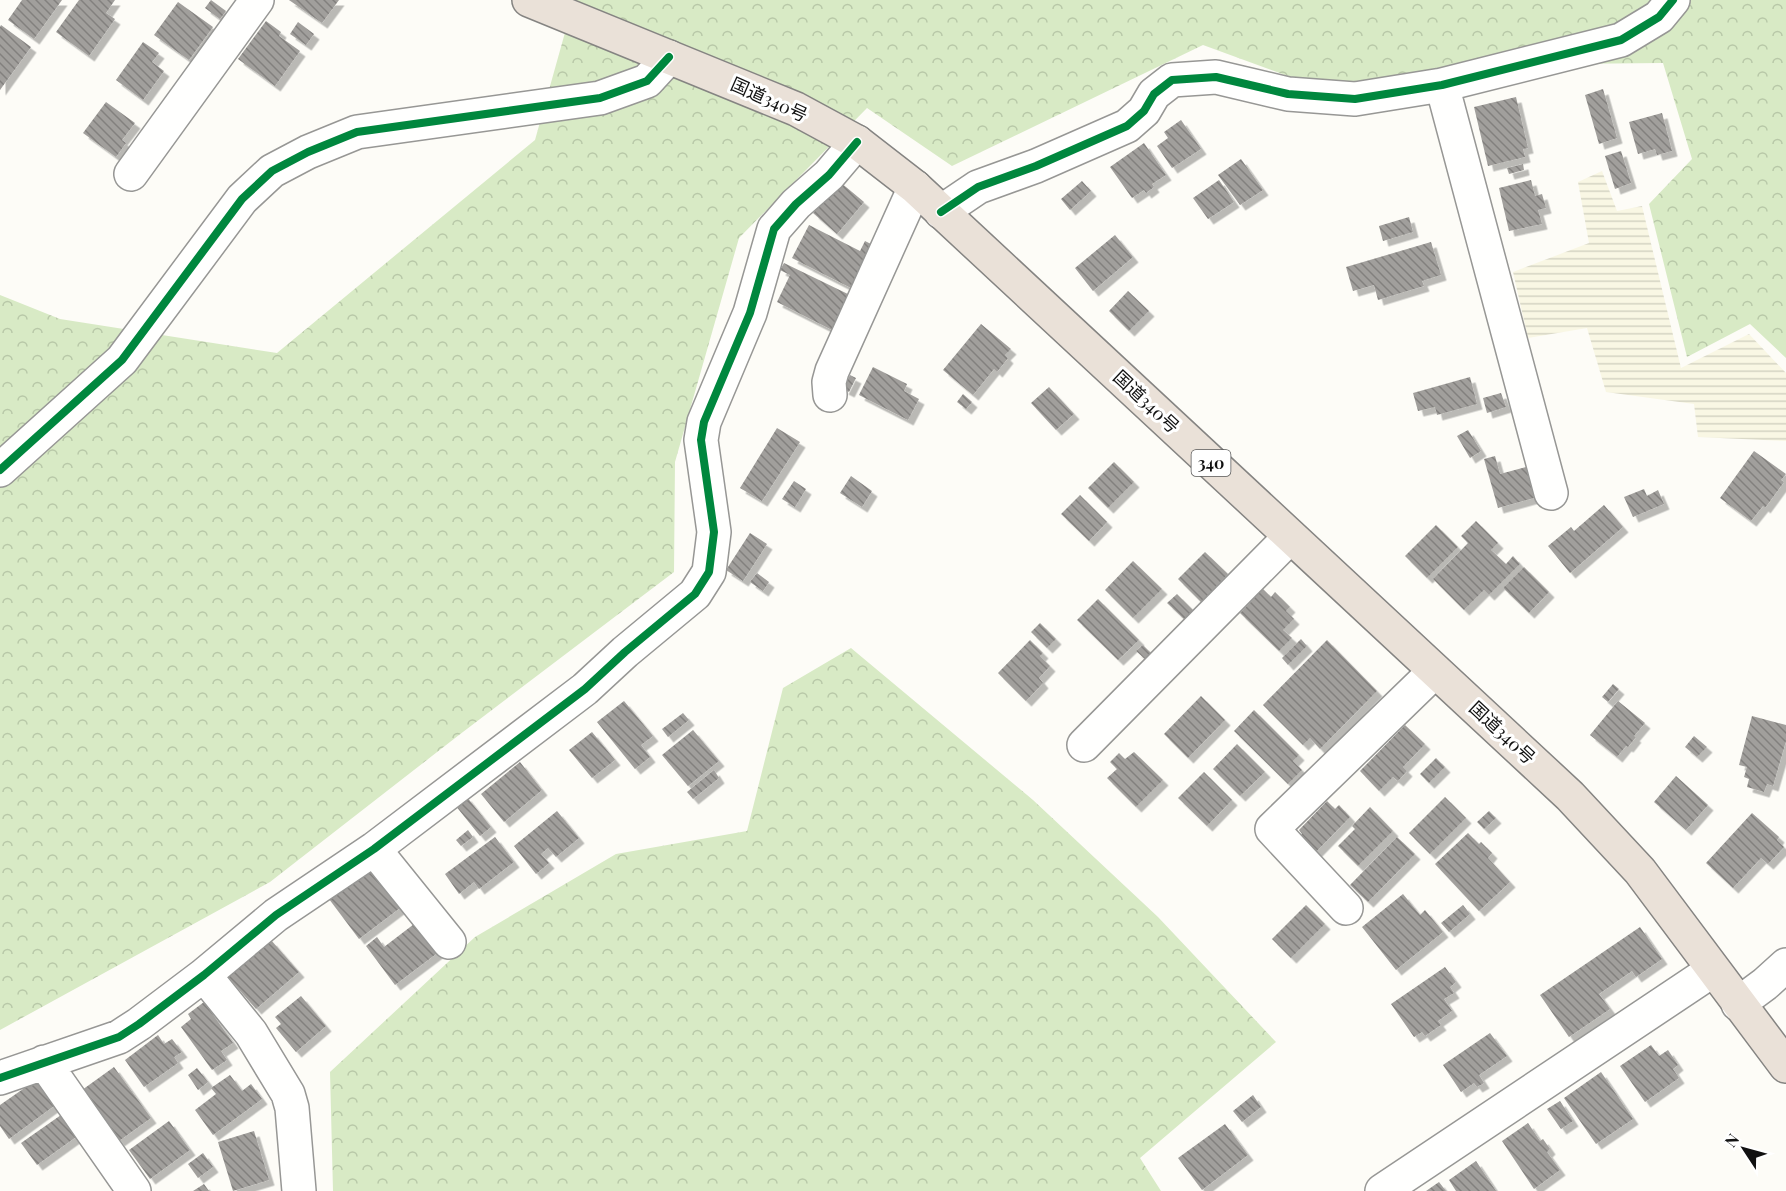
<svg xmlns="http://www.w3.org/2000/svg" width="1786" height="1191" font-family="'Playfair Display','Noto Sans JP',serif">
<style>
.farmland{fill:url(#farmland-rules)}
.forest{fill:url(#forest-crowns)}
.building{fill:url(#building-back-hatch);filter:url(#shadow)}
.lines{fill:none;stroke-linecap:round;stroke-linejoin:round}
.minor-casing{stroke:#979795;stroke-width:36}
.highway-casing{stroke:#858482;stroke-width:36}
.minor{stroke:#fffffe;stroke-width:33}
.highway{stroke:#eae1d8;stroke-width:33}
.cycleway-casing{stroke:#fff;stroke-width:11}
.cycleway{stroke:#00873e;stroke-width:8}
.labels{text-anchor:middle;stroke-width:6;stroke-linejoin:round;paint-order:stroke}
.shield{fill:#fff;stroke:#585858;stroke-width:1.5}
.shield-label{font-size:16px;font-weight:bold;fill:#111}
.street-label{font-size:18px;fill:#111;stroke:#fff}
</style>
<defs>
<pattern id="farmland-rules" width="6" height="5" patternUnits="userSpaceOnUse" patternTransform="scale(1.5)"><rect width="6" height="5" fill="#f9f7e4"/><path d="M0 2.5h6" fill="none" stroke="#d4d3c3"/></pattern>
<pattern id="forest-crowns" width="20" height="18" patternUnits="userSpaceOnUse" patternTransform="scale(1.5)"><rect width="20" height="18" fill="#d8eac5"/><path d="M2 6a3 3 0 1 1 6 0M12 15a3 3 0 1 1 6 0" fill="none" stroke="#b8c8a8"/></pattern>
<pattern id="building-back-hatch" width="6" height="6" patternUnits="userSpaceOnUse" patternTransform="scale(1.5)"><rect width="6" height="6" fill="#a19f9c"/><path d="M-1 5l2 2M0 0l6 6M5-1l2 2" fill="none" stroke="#82807e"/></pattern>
<filter id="shadow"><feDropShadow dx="5.5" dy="5.5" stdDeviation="0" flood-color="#0004"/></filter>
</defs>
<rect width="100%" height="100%" fill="#fdfcf7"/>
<path class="farmland" d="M 1602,171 L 1617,211 L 1642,206 L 1681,368 L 1749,334 L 1786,373 L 1786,441 L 1698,437 L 1694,404 L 1606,392 L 1587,328 L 1528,338 L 1513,272 L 1589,243 L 1578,182 Z"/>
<path class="forest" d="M 557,0 L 1786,0 L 1786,358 L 1750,324 L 1687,357 L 1649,204 L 1692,159 L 1663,63 L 1564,64 L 1372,107 L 1203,45 L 952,166 L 867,108 L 739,238 L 675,462 L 674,572 L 459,735 L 270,882 L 0,1030 L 0,295 L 60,319 L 277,353 L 535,140 L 571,11 Z
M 851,648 L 1033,800 L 1158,917 L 1276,1042 L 1140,1158 L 1161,1191 L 333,1191 L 330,1072 L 475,937 L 616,854 L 747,831 L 783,688 Z"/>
<path class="building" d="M 22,0 L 62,0 L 34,39 L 8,20 Z
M 79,0 L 115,0 L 106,13 L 115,19 L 89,56 L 56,32 Z
M 211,0 L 226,11 L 220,19 L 205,8 Z
M 289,0 L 339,0 L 322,23 Z
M 178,2 L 213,27 L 189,60 L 154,35 Z
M 266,21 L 281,32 L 279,36 L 300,51 L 275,86 L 238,59 Z
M 298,22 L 314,34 L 306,45 L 290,34 Z
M 1,25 L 31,47 L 0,90 L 0,27 Z
M 143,42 L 159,53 L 152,62 L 164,71 L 143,100 L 116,80 Z
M 1603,89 L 1617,138 L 1599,144 L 1585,95 Z
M 1516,97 L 1528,148 L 1523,149 L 1525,157 L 1488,166 L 1474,107 Z
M 106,102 L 135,123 L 122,140 L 126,143 L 116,157 L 83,133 Z
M 1662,113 L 1672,151 L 1657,155 L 1655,149 L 1638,154 L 1629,122 Z
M 1181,120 L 1201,149 L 1172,168 L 1157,146 L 1168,138 L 1164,132 Z
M 1144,143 L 1166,175 L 1152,184 L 1154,187 L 1146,193 L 1144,190 L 1132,198 L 1110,167 Z
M 1621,151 L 1631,183 L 1615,189 L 1605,156 Z
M 1241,159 L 1263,190 L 1240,205 L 1218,175 Z
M 1523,164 L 1524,170 L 1509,174 L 1507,168 Z
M 1219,180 L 1234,202 L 1208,219 L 1193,198 Z
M 1531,180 L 1535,196 L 1542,194 L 1546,208 L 1538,210 L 1542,224 L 1509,231 L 1499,188 Z
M 1082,181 L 1091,191 L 1070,210 L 1061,199 Z
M 840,182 L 864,202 L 837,234 L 813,213 Z
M 1409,217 L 1413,232 L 1383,241 L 1379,226 Z
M 809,225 L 860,251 L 865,241 L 875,246 L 853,289 L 792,258 Z
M 1115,235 L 1133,257 L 1093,291 L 1075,268 Z
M 1431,242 L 1441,275 L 1422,281 L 1424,286 L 1378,300 L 1374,285 L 1353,291 L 1346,267 Z
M 784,263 L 854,297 L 836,332 L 777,302 L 790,275 L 780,270 Z
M 1128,291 L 1149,311 L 1129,331 L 1109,311 Z
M 981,324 L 1011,349 L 1005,355 L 1008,358 L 997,372 L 994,369 L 973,395 L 943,370 Z
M 873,367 L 907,384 L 904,391 L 919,399 L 908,420 L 859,395 Z
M 850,375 L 856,378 L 849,392 L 843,389 Z
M 1470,377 L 1477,404 L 1437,415 L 1435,407 L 1418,411 L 1413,393 Z
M 1049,387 L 1074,414 L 1056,430 L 1031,403 Z
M 1501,393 L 1506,407 L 1487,413 L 1483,398 Z
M 963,394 L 972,402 L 966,409 L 957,402 Z
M 777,428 L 800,442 L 762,501 L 740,488 Z
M 1468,430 L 1481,451 L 1470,458 L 1457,436 Z
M 1754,451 L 1786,474 L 1781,480 L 1784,482 L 1765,508 L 1763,506 L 1751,521 L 1720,498 Z
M 1495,456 L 1500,474 L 1526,467 L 1534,498 L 1498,508 L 1484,459 Z
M 1114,462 L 1134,482 L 1108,508 L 1088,488 Z
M 851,476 L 872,491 L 862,507 L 840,493 Z
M 794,481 L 806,489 L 795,507 L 782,499 Z
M 1644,489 L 1647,496 L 1658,490 L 1664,504 L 1633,517 L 1624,497 Z
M 1080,495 L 1107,522 L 1089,541 L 1061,514 Z
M 1604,505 L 1623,527 L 1570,573 L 1548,546 L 1571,527 L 1574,531 Z
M 1476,521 L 1498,543 L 1491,550 L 1506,564 L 1513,556 L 1520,564 L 1489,595 L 1484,590 L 1464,610 L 1433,579 L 1468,543 L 1461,536 Z
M 1436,525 L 1458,547 L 1427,578 L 1405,556 Z
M 750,533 L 767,544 L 743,581 L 726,570 Z
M 1205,552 L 1228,574 L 1201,602 L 1178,579 Z
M 1133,561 L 1162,589 L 1133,618 L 1105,590 Z
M 1524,567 L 1549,592 L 1529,613 L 1503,588 Z
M 757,573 L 769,582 L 763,591 L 750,582 Z
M 1263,589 L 1271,597 L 1275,592 L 1290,607 L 1286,611 L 1294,619 L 1283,630 L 1292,638 L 1279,651 L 1240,613 Z
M 1177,594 L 1193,610 L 1185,620 L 1167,603 Z
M 1098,599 L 1139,640 L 1118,660 L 1077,620 Z
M 1040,623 L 1056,639 L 1047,648 L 1031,632 Z
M 1301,639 L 1307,646 L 1288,665 L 1282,658 Z
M 1030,640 L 1043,653 L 1040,656 L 1050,666 L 1039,678 L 1043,683 L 1026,701 L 998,673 Z
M 1327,640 L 1377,691 L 1320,749 L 1310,738 L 1303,745 L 1263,705 Z
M 1143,645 L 1152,654 L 1146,660 L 1136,651 Z
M 1613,684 L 1619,689 L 1608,702 L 1602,697 Z
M 1201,696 L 1225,720 L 1188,758 L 1164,734 Z
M 624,701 L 653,736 L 641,745 L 650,757 L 635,769 L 597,722 Z
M 1618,701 L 1645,723 L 1634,736 L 1636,737 L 1628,747 L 1626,746 L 1617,757 L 1590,735 Z
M 1254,710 L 1299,755 L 1293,761 L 1302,770 L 1288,784 L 1234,731 Z
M 683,713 L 689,720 L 668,737 L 662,729 Z
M 1752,716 L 1786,725 L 1786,741 L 1773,786 L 1767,784 L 1764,792 L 1747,787 L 1749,779 L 1744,777 L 1747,767 L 1739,765 Z
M 1405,725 L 1425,744 L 1403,767 L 1407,771 L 1398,781 L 1393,777 L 1379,791 L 1360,771 Z
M 693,730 L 719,761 L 688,786 L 662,755 Z
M 592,732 L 615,760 L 592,778 L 569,750 Z
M 1694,736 L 1707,747 L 1697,757 L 1685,747 Z
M 1237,744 L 1265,772 L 1240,796 L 1213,769 Z
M 1134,752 L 1163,780 L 1136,807 L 1107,778 L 1117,769 L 1110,762 L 1119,753 L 1125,759 Z
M 1436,758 L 1445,767 L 1429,783 L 1420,774 Z
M 520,762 L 542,790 L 504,822 L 481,794 Z
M 714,770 L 719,778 L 693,799 L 687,792 Z
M 1204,772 L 1232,800 L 1207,826 L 1178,798 Z
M 1676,776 L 1708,805 L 1686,830 L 1654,802 Z
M 466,796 L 491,827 L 480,836 L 455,805 Z
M 1445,797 L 1466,818 L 1430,854 L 1409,833 Z
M 1327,801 L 1335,809 L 1339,805 L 1350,817 L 1314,854 L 1298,838 L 1302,834 L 1299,830 Z
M 1370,807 L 1393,831 L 1358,866 L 1338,846 L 1355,829 L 1352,826 Z
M 557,811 L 579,838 L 556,857 L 548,848 L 541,854 L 549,863 L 536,874 L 514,846 Z
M 1489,811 L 1496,818 L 1484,829 L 1477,822 Z
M 1752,813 L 1779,837 L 1777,840 L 1784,847 L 1768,864 L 1761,858 L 1733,888 L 1706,863 Z
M 468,830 L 473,837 L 461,846 L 456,840 Z
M 1468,833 L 1479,844 L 1481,842 L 1492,853 L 1488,858 L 1510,882 L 1479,911 L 1435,864 Z
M 495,837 L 514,862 L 479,889 L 474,882 L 459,894 L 445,874 Z
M 1397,837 L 1415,854 L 1368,902 L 1350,885 Z
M 370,868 L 400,908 L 359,939 L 329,899 Z
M 1403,894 L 1420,915 L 1425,910 L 1443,932 L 1396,970 L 1362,927 Z
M 1306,905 L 1325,924 L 1291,958 L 1272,939 Z
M 1463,905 L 1470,914 L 1449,932 L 1441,923 Z
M 418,921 L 440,951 L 395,985 L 366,946 L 377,937 L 384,947 Z
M 1640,927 L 1662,959 L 1636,977 L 1632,971 L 1599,994 L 1610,1009 L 1569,1037 L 1540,995 Z
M 271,940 L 299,972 L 256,1009 L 228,977 Z
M 1445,967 L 1456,982 L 1450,987 L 1454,993 L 1444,999 L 1452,1011 L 1438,1021 L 1441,1025 L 1425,1036 L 1422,1032 L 1414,1037 L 1391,1004 Z
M 301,996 L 326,1026 L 296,1052 L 276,1028 L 281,1024 L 275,1017 Z
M 204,1002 L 233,1043 L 221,1051 L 227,1060 L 212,1070 L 181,1027 L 191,1019 L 188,1014 Z
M 1490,1033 L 1507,1056 L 1479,1075 L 1484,1083 L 1477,1087 L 1474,1083 L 1461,1092 L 1443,1065 Z
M 158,1035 L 164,1044 L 172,1039 L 182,1052 L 174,1057 L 178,1063 L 144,1087 L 125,1060 Z
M 1651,1045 L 1659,1056 L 1668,1050 L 1678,1065 L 1673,1069 L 1679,1078 L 1645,1102 L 1620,1066 Z
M 114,1067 L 151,1118 L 119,1141 L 82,1090 Z
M 197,1068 L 208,1082 L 198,1090 L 188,1075 Z
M 1601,1072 L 1633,1119 L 1596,1144 L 1564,1098 Z
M 230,1075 L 242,1091 L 251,1084 L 262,1099 L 213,1135 L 195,1110 L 216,1094 L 211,1088 Z
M 36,1080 L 54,1106 L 9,1139 L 0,1126 L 0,1105 Z
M 1253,1095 L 1261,1107 L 1242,1122 L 1233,1111 Z
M 1560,1101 L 1573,1121 L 1561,1129 L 1547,1109 Z
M 61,1115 L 76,1137 L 37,1165 L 21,1143 Z
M 169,1121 L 190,1150 L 150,1179 L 129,1150 Z
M 1528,1123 L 1540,1141 L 1543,1139 L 1550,1149 L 1547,1152 L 1560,1170 L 1534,1189 L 1502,1141 Z
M 1225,1124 L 1248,1155 L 1202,1190 L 1178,1158 Z
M 254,1131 L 269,1180 L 233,1191 L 218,1142 Z
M 203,1153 L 213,1167 L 198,1178 L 188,1164 Z
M 1476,1161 L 1496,1191 L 1456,1191 L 1449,1180 Z
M 1439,1182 L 1446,1191 L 1426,1191 Z
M 204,1184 L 209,1191 L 193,1191 Z"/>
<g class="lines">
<g class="minor-casing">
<path id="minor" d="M 1442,85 L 1551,493
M 131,174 L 257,0
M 941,212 L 978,187 L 1036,166 L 1127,126 L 1144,111 L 1154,94 L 1172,80 L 1216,77 L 1288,94 L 1355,99 L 1442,85 L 1621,40 L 1659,17 L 1673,0
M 830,395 L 829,382 L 832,371 L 915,187
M 0,470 L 122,360 L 242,199 L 272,171 L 308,152 L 357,132 L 600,98 L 647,81 L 669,57
M 1084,745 L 1290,537
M 374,849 L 449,942
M 1346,908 L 1272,829 L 1435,671
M 204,975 L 251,1033 L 288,1094 L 292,1108 L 299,1191
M 1738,1004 L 1765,984 L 1786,965
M 44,1062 L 134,1191
M 0,1078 L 119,1037 L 139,1024 L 204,975 L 276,915 L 374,849 L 585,689 L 625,652 L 695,594 L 709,572 L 714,532 L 701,440 L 704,422 L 750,313 L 774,229 L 796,204 L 829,175 L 857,142
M 1382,1191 L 1713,970"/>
</g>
<g class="highway-casing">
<path id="highway" d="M 529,0 L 796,109 L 857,142 L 915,187 L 1570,796 L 1640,871 L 1786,1066"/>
</g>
<use href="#minor" class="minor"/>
<use href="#highway" class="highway"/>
<g class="cycleway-casing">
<path id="cycleway" d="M 941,212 L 978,187 L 1036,166 L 1127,126 L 1144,111 L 1154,94 L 1172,80 L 1216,77 L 1288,94 L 1355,99 L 1442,85 L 1621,40 L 1659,17 L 1673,0
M 0,470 L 122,360 L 242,199 L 272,171 L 308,152 L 357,132 L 600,98 L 647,81 L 669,57
M 0,1078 L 119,1037 L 139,1024 L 204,975 L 276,915 L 374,849 L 585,689 L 625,652 L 695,594 L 709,572 L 714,532 L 701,440 L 704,422 L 750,313 L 774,229 L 796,204 L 829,175 L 857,142"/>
</g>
<use href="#cycleway" class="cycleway"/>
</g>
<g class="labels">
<rect class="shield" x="1191.5" y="450" width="39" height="26" rx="4.5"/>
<g class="shield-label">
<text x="1211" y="469">340</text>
</g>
<g class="street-label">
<text transform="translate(769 100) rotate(24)" y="6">国道340号</text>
<text transform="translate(1146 402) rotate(43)" y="6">国道340号</text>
<text transform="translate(1502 733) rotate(43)" y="6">国道340号</text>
</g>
</g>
<g transform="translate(1744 1149) rotate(306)" stroke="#ffffff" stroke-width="4.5" paint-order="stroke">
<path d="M0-4.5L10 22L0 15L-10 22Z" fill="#111111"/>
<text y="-9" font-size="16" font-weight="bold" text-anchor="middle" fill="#111111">N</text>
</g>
</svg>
